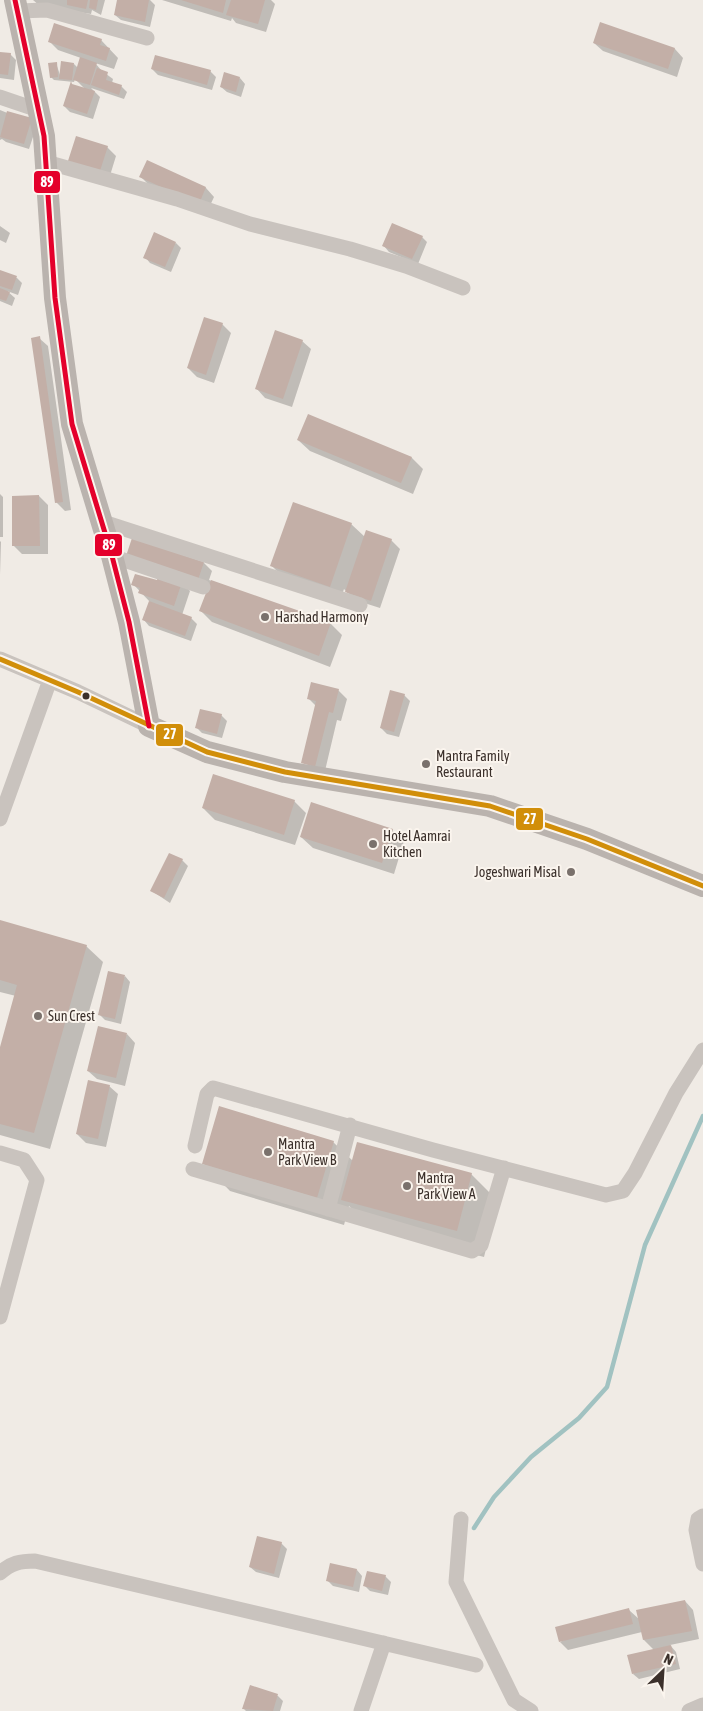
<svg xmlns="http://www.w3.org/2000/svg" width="703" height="1711" font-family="'Asap Condensed',sans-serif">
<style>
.shadow{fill:#0003}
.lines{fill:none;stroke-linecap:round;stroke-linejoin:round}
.stream{stroke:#a1c2c1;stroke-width:4.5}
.building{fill:#c3afa7}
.street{stroke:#c9c3be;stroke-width:15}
.secondary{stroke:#bab3ae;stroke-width:22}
.bus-1-casing{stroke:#fbf5ee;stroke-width:9}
.bus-2-casing{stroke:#fbf5ee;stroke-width:9}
.bus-1{stroke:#d18e09;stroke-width:5}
.bus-2{stroke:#e4002b;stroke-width:5}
.poi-dot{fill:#7a716c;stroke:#fbf5ee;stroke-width:2}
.bus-dot{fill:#3b302b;stroke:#fbf5ee;stroke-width:2}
.labels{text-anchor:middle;stroke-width:4;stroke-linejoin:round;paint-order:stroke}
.poi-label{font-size:14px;fill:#3b302b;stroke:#fbf5ee;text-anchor:start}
.line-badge{stroke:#fbf5ee;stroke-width:2}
.badge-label{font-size:14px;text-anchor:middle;font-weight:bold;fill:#fff}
</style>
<rect width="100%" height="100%" fill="#f0ebe5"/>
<path class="shadow" d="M 33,0 L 105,0 L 101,15 L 92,10 L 91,14 L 40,6 Z
M 119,0 L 150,0 L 155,5 L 150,27 L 121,20 L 115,15 Z
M 162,0 L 271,0 L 275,4 L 266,32 L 236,23 L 232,18 L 231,21 Z
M 601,24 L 675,49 L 683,58 L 677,77 L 603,51 L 594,43 Z
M 101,40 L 118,58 L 114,69 L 95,63 L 102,71 L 113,79 L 112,83 L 121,86 L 127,92 L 124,99 L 91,88 L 100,97 L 93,119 L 70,112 L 64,106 L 84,88 L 75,79 L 74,82 L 54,80 L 51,77 L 56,63 L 60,75 L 74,64 L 78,68 L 81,58 L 58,50 L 50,42 Z
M 0,53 L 10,54 L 16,60 L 14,80 L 0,78 Z
M 152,69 L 210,71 L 216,77 L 212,90 L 158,75 Z
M 240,78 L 245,84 L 241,97 L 227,92 L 221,87 Z
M 0,110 L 37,125 L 29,149 L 6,142 L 2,139 L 0,140 Z
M 107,147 L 116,156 L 108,182 L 77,173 Z
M 148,162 L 206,188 L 214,197 L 207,212 L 149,185 L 141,177 Z
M 0,226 L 10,233 L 6,243 L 0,240 Z
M 422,237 L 427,242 L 418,264 L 389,252 L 384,246 Z
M 176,243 L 181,248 L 171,272 L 150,263 L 145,257 Z
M 0,271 L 17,278 L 22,283 L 18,295 L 7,291 L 15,298 L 12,306 L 0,301 Z
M 222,324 L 231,333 L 214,383 L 197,377 L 188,368 Z
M 39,338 L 48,346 L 71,510 L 65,511 L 56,502 Z
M 302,341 L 311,349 L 292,407 L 265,398 L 257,389 Z
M 298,440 L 412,458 L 423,469 L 413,494 L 310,451 Z
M 0,494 L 3,497 L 3,537 L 0,537 Z
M 39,496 L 48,505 L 48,554 L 22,554 L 13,545 Z
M 351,524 L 365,537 L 391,540 L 400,549 L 380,608 L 355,600 L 344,589 L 341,597 L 283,577 L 272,566 Z
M 0,541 L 1,542 L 0,575 Z
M 204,563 L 212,571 L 209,580 L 330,623 L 342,635 L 330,667 L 212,622 L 201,611 L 209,589 L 136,564 Z
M 158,581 L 182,583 L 190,591 L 182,615 L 191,618 L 197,624 L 191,641 L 149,626 L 144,620 L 150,602 L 133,584 Z
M 338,690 L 347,699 L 341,721 L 337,720 L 324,775 L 311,771 L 316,706 L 308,698 Z
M 404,695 L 410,701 L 399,737 L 387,734 L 381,728 Z
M 221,715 L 227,721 L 222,738 L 202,733 L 197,728 Z
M 294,801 L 306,813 L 295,845 L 215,820 L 203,808 Z
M 392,830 L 404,841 L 394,874 L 313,848 L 301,837 Z
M 182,860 L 188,866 L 170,903 L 152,891 Z
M 0,921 L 86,946 L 103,962 L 50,1149 L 0,1135 L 0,1052 L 16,996 L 0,992 Z
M 125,976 L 130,982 L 121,1024 L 105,1020 L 100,1015 Z
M 127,1034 L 135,1043 L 125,1086 L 97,1079 L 88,1071 Z
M 109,1086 L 118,1094 L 106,1147 L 86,1143 L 77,1134 Z
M 333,1142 L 353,1161 L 471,1174 L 498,1201 L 484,1257 L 370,1227 L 349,1206 L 344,1225 L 230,1191 L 203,1163 Z
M 281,1543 L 287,1549 L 279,1578 L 256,1572 L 250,1567 Z
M 357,1570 L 362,1576 L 359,1592 L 333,1586 L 327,1580 Z
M 385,1576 L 391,1582 L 388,1595 L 370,1591 L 365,1586 Z
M 685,1601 L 693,1610 L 699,1639 L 670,1645 L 676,1652 L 680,1669 L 639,1679 L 633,1674 L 654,1650 L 644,1640 L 642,1632 L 568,1650 L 560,1642 L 629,1610 L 640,1620 Z
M 250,1687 L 278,1696 L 283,1701 L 280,1711 L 246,1711 L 243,1708 Z"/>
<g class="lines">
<path class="stream" d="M 474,1528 L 494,1497 L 531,1457 L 579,1418 L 607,1387 L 645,1245 L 703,1116"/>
</g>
<path class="building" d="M 67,0 L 88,0 L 86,9 L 67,5 Z
M 90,0 L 98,0 L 96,10 L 89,8 Z
M 117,0 L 149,0 L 145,22 L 114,15 Z
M 181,0 L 226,0 L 223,13 Z
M 231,0 L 265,0 L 258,24 L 226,15 Z
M 600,22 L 675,48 L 668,69 L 593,43 Z
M 54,23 L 102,39 L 100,45 L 110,48 L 106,61 L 48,42 Z
M 0,52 L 11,53 L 8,75 L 0,74 Z
M 155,55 L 211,70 L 207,85 L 151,69 Z
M 80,57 L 97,63 L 90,85 L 73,80 Z
M 61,61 L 74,63 L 72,80 L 59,79 Z
M 57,62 L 58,77 L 50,78 L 48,63 Z
M 97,68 L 108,72 L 106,80 L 122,85 L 119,95 L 91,85 Z
M 224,72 L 240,77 L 236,92 L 220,87 Z
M 71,81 L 72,84 L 95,91 L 87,114 L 63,106 Z
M 7,111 L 32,118 L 24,144 L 0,137 Z
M 76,136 L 108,146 L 99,174 L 67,164 Z
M 147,160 L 206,187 L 199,204 L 139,177 Z
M 392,223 L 423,236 L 412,259 L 382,246 Z
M 154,232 L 176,242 L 165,267 L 143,258 Z
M 0,270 L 17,276 L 12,290 L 0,286 Z
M 0,288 L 10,292 L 6,301 L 0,299 Z
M 204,317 L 223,323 L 206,375 L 187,368 Z
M 275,330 L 303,340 L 283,399 L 255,389 Z
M 40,336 L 63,502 L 55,503 L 31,338 Z
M 308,414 L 412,457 L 401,483 L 297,440 Z
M 39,495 L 40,546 L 12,546 L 12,496 Z
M 293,502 L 352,523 L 330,587 L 270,566 Z
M 366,530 L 392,539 L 371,601 L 345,592 Z
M 132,538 L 204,562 L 198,580 L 126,556 Z
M 135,574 L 157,580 L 158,577 L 182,582 L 174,606 L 138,593 L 140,588 L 131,585 Z
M 211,580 L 331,622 L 319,656 L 199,611 Z
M 149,601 L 192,617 L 185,636 L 142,620 Z
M 311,682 L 339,689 L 333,713 L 329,712 L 315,767 L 301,763 L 316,701 L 307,699 Z
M 390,690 L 405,694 L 394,732 L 380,728 Z
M 200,709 L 222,714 L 217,734 L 195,728 Z
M 213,774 L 295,800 L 284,835 L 202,808 Z
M 311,802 L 393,829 L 382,863 L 300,837 Z
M 169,853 L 183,859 L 164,898 L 150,891 Z
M 0,920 L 87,945 L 34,1133 L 0,1124 L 0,1047 L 17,985 L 0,980 Z
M 108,971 L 125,975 L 115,1019 L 98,1015 Z
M 98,1026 L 127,1033 L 116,1078 L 87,1071 Z
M 88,1080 L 110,1085 L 98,1139 L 76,1134 Z
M 219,1106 L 334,1141 L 317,1198 L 202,1164 Z
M 357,1142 L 472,1173 L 457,1231 L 341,1200 Z
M 257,1536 L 282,1542 L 274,1574 L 249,1567 Z
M 330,1563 L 357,1569 L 353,1587 L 326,1581 Z
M 367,1571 L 386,1575 L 382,1591 L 363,1586 Z
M 685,1600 L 692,1631 L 643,1640 L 636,1610 Z
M 629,1608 L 633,1624 L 559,1642 L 555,1627 Z
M 671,1645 L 676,1664 L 632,1674 L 627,1655 Z
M 250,1685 L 278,1694 L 273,1711 L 242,1709 Z"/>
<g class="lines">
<path class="street" d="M 18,11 L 47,10 L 147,38
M 0,97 L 38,110
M 46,162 L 177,199 L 250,224 L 350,249 L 406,266 L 463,288
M 103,522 L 360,605
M 112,556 L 203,587
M 0,659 L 78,692 L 149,726
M 0,819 L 50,680
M 195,1146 L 207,1094 L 213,1088 L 433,1150 L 606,1195 L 623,1191 L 635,1173 L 676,1093 L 703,1050
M 0,1153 L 24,1160 L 37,1180 L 0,1317
M 193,1169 L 472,1251 L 481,1245 L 504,1168
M 328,1209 L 350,1125
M 703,1516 L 698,1519 L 696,1530 L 703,1564
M 461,1519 L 456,1582 L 514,1700 L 531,1711
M 0,1573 C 11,1563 20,1561 35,1561 L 476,1665
M 361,1711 L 384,1643
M 689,1711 L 703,1705"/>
<path class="secondary" d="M 15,0 L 44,136 L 55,298 L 72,424 L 112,556 L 129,622 L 149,726 L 207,752 L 285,772 L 490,806 L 587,839 L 703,886"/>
<g class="bus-1-casing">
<path id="bus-1" d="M 0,659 L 78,692 L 207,752 L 285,772 L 490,806 L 587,839 L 703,886"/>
</g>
<g class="bus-2-casing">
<path id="bus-2" d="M 15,0 L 44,136 L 55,298 L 72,424 L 112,556 L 129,622 L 149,726"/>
</g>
<use href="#bus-1" class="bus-1"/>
<use href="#bus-2" class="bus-2"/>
</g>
<g class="poi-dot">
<circle cx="265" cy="617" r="5"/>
<circle cx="426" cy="764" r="5"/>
<circle cx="373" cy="844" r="5"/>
<circle cx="571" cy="872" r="5"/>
<circle cx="38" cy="1016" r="5"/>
<circle cx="268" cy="1152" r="5"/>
<circle cx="407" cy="1186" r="5"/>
</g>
<circle class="bus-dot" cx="86" cy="696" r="4.5"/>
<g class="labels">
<g class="poi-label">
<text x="275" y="622">Harshad Harmony</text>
<text x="436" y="761">Mantra Family<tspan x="436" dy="16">Restaurant</tspan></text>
<text x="383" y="841">Hotel Aamrai<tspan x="383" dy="16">Kitchen</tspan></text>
<text x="561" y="877" text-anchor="end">Jogeshwari Misal</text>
<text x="48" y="1021">Sun Crest</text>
<text x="278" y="1149">Mantra<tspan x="278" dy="16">Park View B</tspan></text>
<text x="417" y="1183">Mantra<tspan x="417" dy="16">Park View A</tspan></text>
</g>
</g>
<g class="line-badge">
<rect x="33" y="170" width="28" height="24" rx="5" fill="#e4002b"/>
<rect x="94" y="533" width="29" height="24" rx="5" fill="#e4002b"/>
<rect x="155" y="723" width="29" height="24" rx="5" fill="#d18e09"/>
<rect x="515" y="807" width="29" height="24" rx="5" fill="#d18e09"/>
</g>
<g class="badge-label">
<text x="47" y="187">89</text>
<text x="109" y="550">89</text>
<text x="170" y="739">27</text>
<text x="530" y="824">27</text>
</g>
<g transform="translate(663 1671) rotate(25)" stroke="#fbf5ee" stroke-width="4" paint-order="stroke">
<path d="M0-4L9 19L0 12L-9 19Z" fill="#3b302b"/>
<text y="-8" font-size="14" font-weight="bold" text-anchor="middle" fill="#3b302b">N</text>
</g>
</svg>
